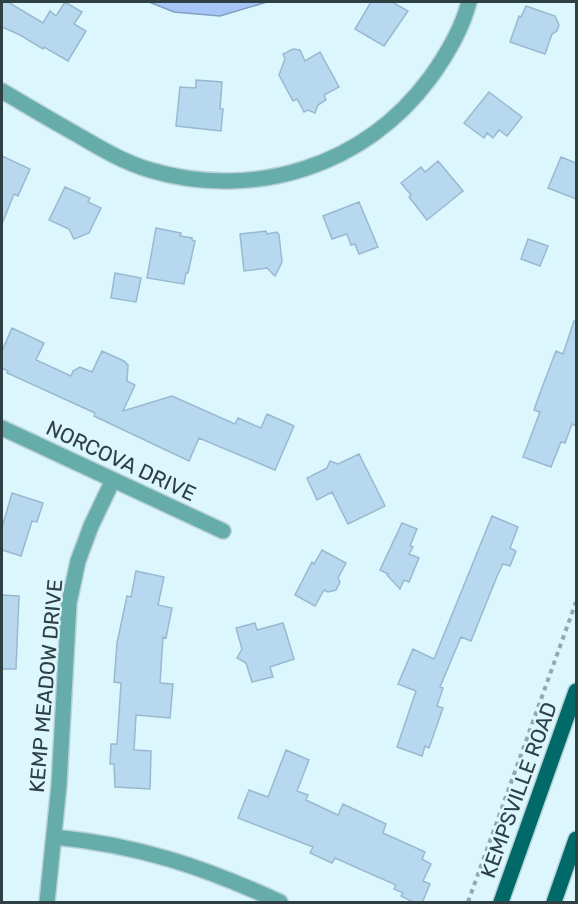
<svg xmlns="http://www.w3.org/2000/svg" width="578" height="904" font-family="Rubik,sans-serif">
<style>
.water{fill:#a7c6f8;stroke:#839ec2;stroke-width:1.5}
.building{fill:#b7d8ef;stroke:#98b9cf;stroke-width:1.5}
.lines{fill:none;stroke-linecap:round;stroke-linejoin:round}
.minor-casing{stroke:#b9d2d8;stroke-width:18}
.primary-casing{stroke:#b9d2d8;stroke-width:18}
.path{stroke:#92a8ae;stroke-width:4;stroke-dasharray:4.5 4.5;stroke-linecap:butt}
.minor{stroke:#66acab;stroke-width:15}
.primary{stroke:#016968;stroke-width:15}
.labels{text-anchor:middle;stroke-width:4.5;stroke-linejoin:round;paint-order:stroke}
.street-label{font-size:21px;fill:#2e4044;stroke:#dcf6fd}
</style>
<rect width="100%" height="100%" fill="#dcf6fd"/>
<path class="water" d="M 149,2 L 267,2 L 220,16 L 174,12 Z"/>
<path class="building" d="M 2,2 L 8,2 L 43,23 L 50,11 L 56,16 L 65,2 L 82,12 L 74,24 L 86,31 L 68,61 L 44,47 L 43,49 L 20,35 L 2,27 Z
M 371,2 L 392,2 L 408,11 L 384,46 L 355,29 Z
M 526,6 L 555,16 L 559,25 L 557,31 L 552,34 L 545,54 L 510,42 L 519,16 L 521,17 Z
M 293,49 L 300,50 L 305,61 L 320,52 L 339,87 L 324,95 L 326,100 L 318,105 L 315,113 L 308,110 L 304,112 L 297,99 L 293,101 L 279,75 L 285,59 L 283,54 Z
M 196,80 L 222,82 L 220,109 L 223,109 L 221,131 L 176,126 L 180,87 L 196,88 Z
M 489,92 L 522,117 L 507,136 L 499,130 L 493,138 L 487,133 L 484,138 L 464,123 Z
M 2,156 L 30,169 L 18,196 L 14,194 L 2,224 Z
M 561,157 L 576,163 L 576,199 L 548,188 Z
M 438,161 L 463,191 L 427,220 L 409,197 L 411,195 L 401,183 L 421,167 L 425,172 Z
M 65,187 L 90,198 L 88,202 L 101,208 L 89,233 L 74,239 L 69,229 L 49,220 Z
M 359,202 L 378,247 L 359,254 L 355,244 L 351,245 L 347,234 L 332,239 L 323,216 Z
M 156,228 L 181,233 L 180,236 L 192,238 L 192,240 L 195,241 L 188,273 L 186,273 L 184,284 L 147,278 Z
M 266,231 L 267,234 L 277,232 L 279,235 L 282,262 L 275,276 L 267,268 L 244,271 L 240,234 Z
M 528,239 L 548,246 L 540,266 L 521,259 Z
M 115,273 L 141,278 L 136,302 L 111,298 Z
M 574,321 L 576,322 L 576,426 L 572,424 L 565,443 L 561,442 L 551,467 L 523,457 L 540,412 L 534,410 L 540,393 L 556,351 L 563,354 Z
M 12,328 L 44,343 L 36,360 L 71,376 L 73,371 L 80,367 L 92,372 L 102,351 L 124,361 L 128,365 L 127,381 L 135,385 L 123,411 L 172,396 L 235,424 L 238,418 L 261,428 L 267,414 L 294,426 L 275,470 L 199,438 L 189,461 L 94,416 L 95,413 L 7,373 L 8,371 L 2,368 L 2,351 Z
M 359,454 L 385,506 L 348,524 L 332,492 L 317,500 L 307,478 L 327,468 L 330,461 L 338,464 Z
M 12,493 L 43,503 L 37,522 L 32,521 L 21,556 L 2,550 L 2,528 Z
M 492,516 L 518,527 L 510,548 L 516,551 L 510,566 L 503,564 L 498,574 L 471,641 L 461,637 L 440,687 L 443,688 L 437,706 L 443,708 L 429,748 L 425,746 L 422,756 L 397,747 L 416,691 L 398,684 L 413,649 L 434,659 Z
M 402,523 L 417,529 L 410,546 L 413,547 L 409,554 L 419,558 L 409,582 L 404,580 L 400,589 L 387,575 L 388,574 L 380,570 Z
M 322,550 L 346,563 L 338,578 L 340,582 L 336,590 L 328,592 L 324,590 L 315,606 L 295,595 L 312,562 L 314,564 Z
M 136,571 L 164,577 L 158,605 L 172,608 L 166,638 L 163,637 L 160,683 L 173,684 L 170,718 L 136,715 L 134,750 L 151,751 L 150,789 L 115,787 L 114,764 L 110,764 L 111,744 L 117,744 L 121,683 L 114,682 L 117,643 L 127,596 L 131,597 Z
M 2,595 L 19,596 L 16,669 L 2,669 Z
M 255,623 L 257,630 L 283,623 L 294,659 L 270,667 L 273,677 L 252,682 L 246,663 L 237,658 L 242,649 L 236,628 Z
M 286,750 L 309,760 L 297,791 L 308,795 L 306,800 L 338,815 L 343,804 L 386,824 L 383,833 L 425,852 L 422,859 L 431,864 L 423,881 L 430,884 L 422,903 L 415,903 L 401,896 L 403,893 L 394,889 L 396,885 L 335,858 L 332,863 L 310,853 L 313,847 L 238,818 L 249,790 L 268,797 Z"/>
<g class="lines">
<g class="minor-casing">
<path id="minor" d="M 2,91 C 26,105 51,120 76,134 C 100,148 123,162 150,170 C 254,201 365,166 430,78 C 446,56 462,29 469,2
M 2,428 L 223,531
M 54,837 C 138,845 204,867 280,902
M 47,902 L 59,785 L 69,603 L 78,561 L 91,526 L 113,480"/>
</g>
<g class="primary-casing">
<path id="primary" d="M 501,902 L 576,691
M 554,902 L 576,839"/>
</g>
<path class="path" d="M 468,902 L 576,602"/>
<use href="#minor" class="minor"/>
<use href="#primary" class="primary"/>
</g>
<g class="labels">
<g class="street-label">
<text transform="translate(121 461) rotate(25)" y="7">NORCOVA DRIVE</text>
<text transform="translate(46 686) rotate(-85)" y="7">KEMP MEADOW DRIVE</text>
<text transform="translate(519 790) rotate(-70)" y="7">KEMPSVILLE ROAD</text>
</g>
</g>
<rect width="578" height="904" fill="none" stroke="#2e4044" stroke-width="6"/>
</svg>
